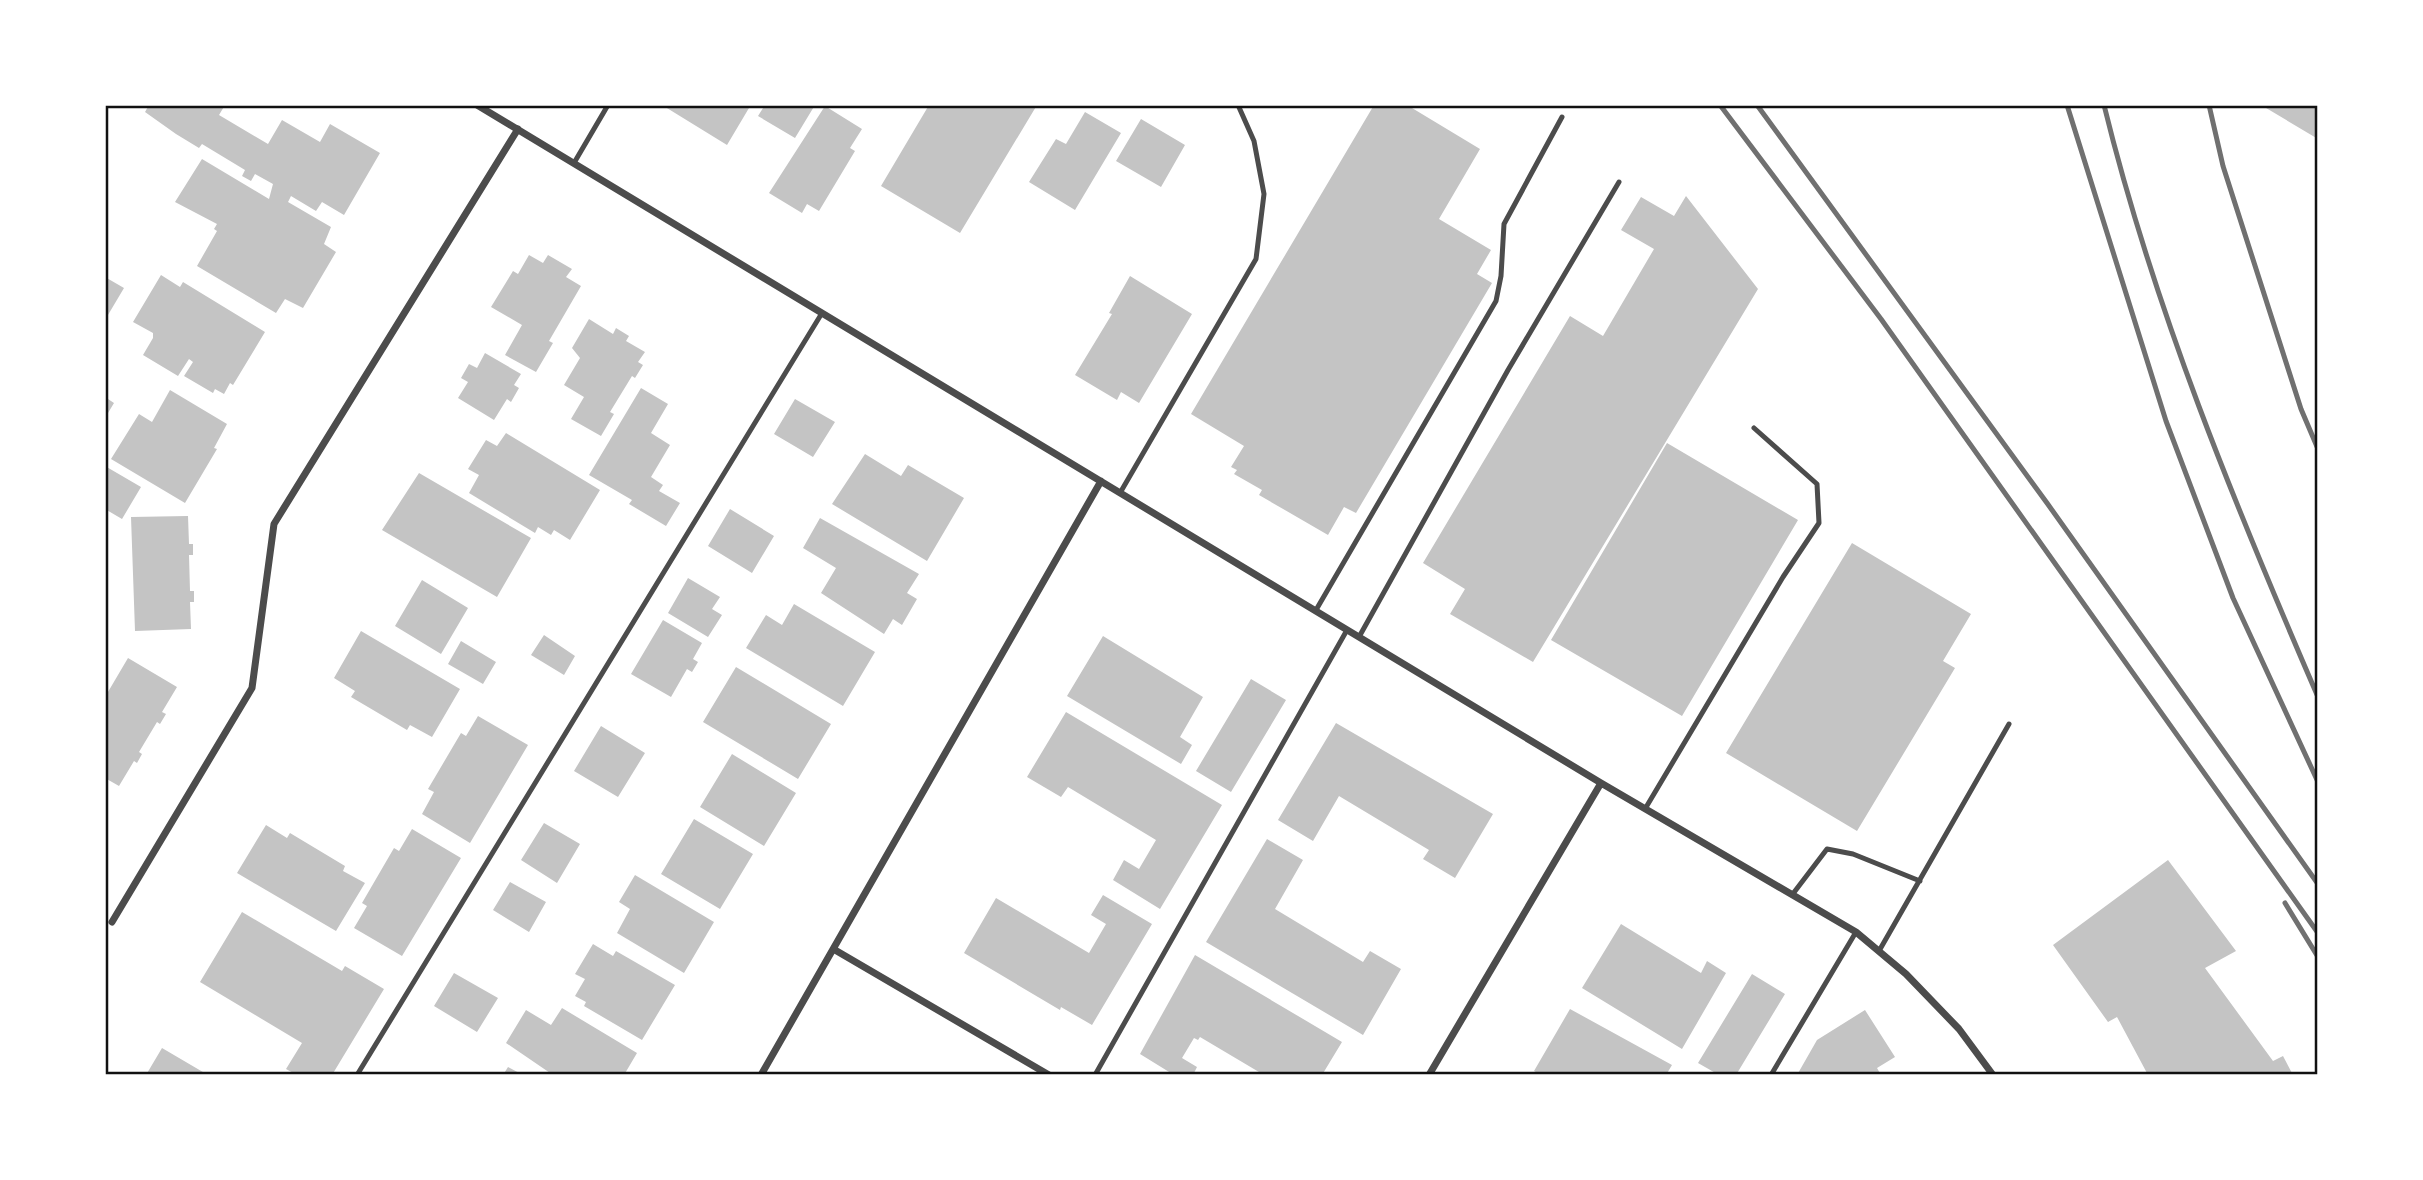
<svg xmlns="http://www.w3.org/2000/svg" width="2423" height="1180" font-family="Inter,sans-serif">
<style>
.building{fill:#c4c4c4}
.lines{fill:none;stroke-linecap:round;stroke-linejoin:round}
.service{stroke:#4c4c4c;stroke-width:5}
.minor{stroke:#4c4c4c;stroke-width:7}
.rail{stroke:#707070;stroke-width:5}
.neatline{fill:none;stroke:#111;stroke-width:2.5}
</style>
<rect width="100%" height="100%" fill="#fff"/>
<path class="building" d="M 149,105 L 225,105 L 219,115 L 268,144 L 282,120 L 320,142 L 330,124 L 380,153 L 344,215 L 322,202 L 316,211 L 291,196 L 288,202 L 331,227 L 324,244 L 336,252 L 303,308 L 285,299 L 276,313 L 197,266 L 217,231 L 214,229 L 217,224 L 175,202 L 202,159 L 269,199 L 273,184 L 255,174 L 251,181 L 242,176 L 245,170 L 202,144 L 199,148 L 176,134 L 145,112 Z
M 662,105 L 744,105 L 749,108 L 727,145 Z
M 765,105 L 815,105 L 795,138 L 758,116 Z
M 929,105 L 1037,105 L 960,233 L 881,186 Z
M 1374,105 L 1414,105 L 1412,108 L 1480,149 L 1439,219 L 1491,250 L 1477,274 L 1492,283 L 1356,513 L 1344,507 L 1328,535 L 1259,495 L 1262,490 L 1234,474 L 1237,470 L 1231,467 L 1244,446 L 1191,414 Z
M 2261,105 L 2318,105 L 2318,139 Z
M 825,106 L 862,129 L 850,148 L 855,151 L 819,211 L 807,204 L 802,213 L 769,193 Z
M 1085,112 L 1121,133 L 1075,210 L 1029,182 L 1056,139 L 1066,144 Z
M 1141,119 L 1185,145 L 1161,187 L 1116,161 Z
M 1686,196 L 1758,289 L 1533,662 L 1450,614 L 1465,589 L 1423,563 L 1570,316 L 1603,336 L 1654,249 L 1621,230 L 1641,197 L 1674,216 Z
M 529,255 L 543,263 L 548,255 L 572,269 L 566,277 L 581,286 L 549,341 L 553,343 L 536,372 L 505,355 L 522,325 L 491,307 L 513,271 L 518,274 Z
M 161,275 L 180,287 L 183,282 L 265,332 L 233,385 L 230,383 L 224,394 L 215,389 L 213,393 L 184,376 L 193,362 L 189,359 L 178,376 L 143,355 L 153,338 L 153,333 L 133,322 Z
M 1130,276 L 1192,314 L 1139,403 L 1121,392 L 1117,400 L 1075,375 L 1112,314 L 1109,313 Z
M 105,277 L 124,288 L 105,320 Z
M 589,319 L 613,334 L 616,328 L 629,336 L 626,341 L 645,352 L 638,362 L 643,365 L 635,378 L 632,376 L 610,412 L 614,414 L 601,436 L 571,419 L 584,397 L 564,385 L 580,358 L 572,348 Z
M 485,353 L 521,374 L 514,385 L 519,388 L 511,402 L 507,399 L 494,420 L 458,398 L 468,382 L 461,378 L 469,364 L 477,368 Z
M 641,388 L 668,404 L 651,433 L 670,445 L 651,477 L 663,485 L 659,491 L 680,503 L 666,526 L 629,504 L 632,500 L 589,475 Z
M 170,390 L 227,424 L 214,448 L 217,449 L 185,503 L 111,459 L 139,414 L 152,422 Z
M 105,397 L 114,403 L 105,418 Z
M 795,399 L 835,422 L 813,457 L 774,434 Z
M 506,433 L 600,490 L 570,540 L 554,530 L 551,535 L 538,527 L 535,533 L 469,493 L 479,475 L 468,469 L 486,440 L 497,446 Z
M 1667,443 L 1798,520 L 1682,716 L 1551,640 Z
M 865,454 L 901,476 L 908,465 L 964,498 L 927,561 L 832,504 Z
M 105,466 L 141,487 L 122,519 L 105,509 Z
M 419,473 L 531,538 L 497,597 L 382,530 Z
M 730,509 L 774,536 L 752,573 L 708,546 Z
M 188,516 L 189,544 L 193,544 L 193,555 L 189,555 L 190,591 L 194,591 L 194,602 L 190,602 L 191,629 L 135,631 L 131,517 Z
M 820,518 L 919,574 L 907,593 L 917,599 L 902,625 L 893,619 L 884,634 L 821,593 L 836,568 L 803,548 Z
M 1852,543 L 1971,614 L 1943,661 L 1955,668 L 1857,831 L 1726,753 Z
M 688,578 L 720,597 L 712,609 L 722,615 L 708,637 L 668,613 Z
M 422,580 L 468,608 L 441,654 L 395,626 Z
M 794,604 L 875,652 L 843,706 L 746,648 L 766,615 L 782,625 Z
M 663,620 L 702,643 L 693,659 L 698,662 L 692,672 L 687,669 L 671,697 L 631,674 Z
M 361,631 L 460,689 L 432,737 L 410,725 L 407,730 L 351,697 L 355,691 L 334,678 Z
M 544,635 L 575,656 L 564,675 L 531,655 Z
M 1103,636 L 1203,697 L 1180,737 L 1192,745 L 1181,764 L 1067,696 Z
M 461,641 L 496,662 L 483,684 L 448,664 Z
M 128,658 L 177,687 L 162,712 L 166,714 L 160,724 L 157,722 L 139,752 L 142,754 L 137,763 L 134,761 L 119,786 L 105,778 L 105,697 Z
M 736,667 L 831,724 L 798,779 L 703,722 Z
M 1251,679 L 1286,700 L 1231,792 L 1196,771 Z
M 1066,712 L 1222,805 L 1160,909 L 1113,880 L 1124,860 L 1139,869 L 1156,840 L 1068,787 L 1061,797 L 1027,777 Z
M 478,716 L 528,745 L 470,843 L 422,814 L 434,792 L 428,789 L 461,733 L 466,736 Z
M 1336,723 L 1493,814 L 1455,878 L 1423,859 L 1429,850 L 1339,796 L 1313,841 L 1278,820 Z
M 601,726 L 645,753 L 618,797 L 574,771 Z
M 732,754 L 796,793 L 764,846 L 700,807 Z
M 694,819 L 753,854 L 720,909 L 661,874 Z
M 544,823 L 580,844 L 557,883 L 521,860 Z
M 266,825 L 287,838 L 290,833 L 345,866 L 343,871 L 365,883 L 336,931 L 237,873 Z
M 412,829 L 461,858 L 402,956 L 354,928 L 367,906 L 362,903 L 394,848 L 399,851 Z
M 1267,839 L 1303,860 L 1275,909 L 1363,962 L 1370,951 L 1401,969 L 1363,1035 L 1206,942 Z
M 2168,860 L 2236,951 L 2205,968 L 2273,1061 L 2283,1056 L 2293,1075 L 2148,1075 L 2117,1017 L 2108,1022 L 2053,945 Z
M 635,875 L 714,922 L 684,973 L 617,933 L 630,909 L 619,902 Z
M 510,882 L 546,902 L 529,932 L 493,910 Z
M 1103,895 L 1152,924 L 1092,1025 L 1061,1007 L 1060,1010 L 964,953 L 996,898 L 1089,953 L 1106,924 L 1091,915 Z
M 242,912 L 342,971 L 345,966 L 384,989 L 332,1075 L 297,1075 L 286,1069 L 302,1043 L 200,982 Z
M 1621,924 L 1701,973 L 1707,961 L 1726,973 L 1682,1049 L 1582,988 Z
M 593,944 L 613,956 L 616,951 L 675,985 L 642,1040 L 584,1006 L 586,1002 L 575,996 L 585,979 L 575,974 Z
M 1195,955 L 1342,1042 L 1322,1075 L 1264,1075 L 1200,1037 L 1198,1040 L 1194,1038 L 1182,1058 L 1197,1067 L 1193,1075 L 1174,1075 L 1140,1054 Z
M 454,973 L 498,998 L 477,1032 L 434,1006 Z
M 1752,974 L 1785,994 L 1736,1075 L 1719,1075 L 1698,1063 Z
M 562,1008 L 637,1053 L 624,1075 L 553,1075 L 506,1043 L 526,1010 L 551,1025 Z
M 1570,1009 L 1672,1065 L 1666,1075 L 1541,1075 L 1534,1071 Z
M 1865,1010 L 1895,1057 L 1877,1068 L 1881,1075 L 1797,1075 L 1817,1040 Z
M 162,1048 L 208,1075 L 146,1075 Z
M 508,1067 L 523,1075 L 503,1075 Z"/>
<g class="lines">
<path class="service" d="M 574,163 L 608,105
M 1120,493 L 1256,259 L 1264,194 L 1254,141 L 1238,105
M 1316,610 L 1496,301 L 1501,276 L 1504,224 L 1562,117
M 1359,637 L 1508,370 L 1619,182
M 1645,809 L 1783,577 L 1819,523 L 1817,484 L 1754,428
M 1792,895 L 1827,849 L 1853,854 L 1920,881
M 1879,951 L 2009,724
M 357,1075 L 822,313
M 1095,1075 L 1347,630
M 1771,1075 L 1856,932"/>
<path class="minor" d="M 477,105 L 1601,783 L 1856,932 L 1906,974 L 1959,1029 L 1993,1075
M 112,922 L 252,688 L 274,524 L 518,129
M 835,950 L 1049,1075
M 761,1075 L 1101,481
M 1429,1075 L 1601,783"/>
<path class="rail" d="M 1720,105 L 1881,319 L 2318,933
M 1757,105 L 2047,503 L 2318,884
M 2067,105 L 2166,421 L 2233,598 L 2318,782
M 2104,105 C 2154,309 2235,505 2318,697
M 2209,105 L 2223,166 L 2301,409 L 2318,449
M 2285,903 L 2318,957"/>
</g>
<rect width="2423" height="1180" fill="none" stroke="#ffffff" stroke-width="214"/>
<rect x="107" y="107" width="2209" height="966" class="neatline"/>
</svg>
